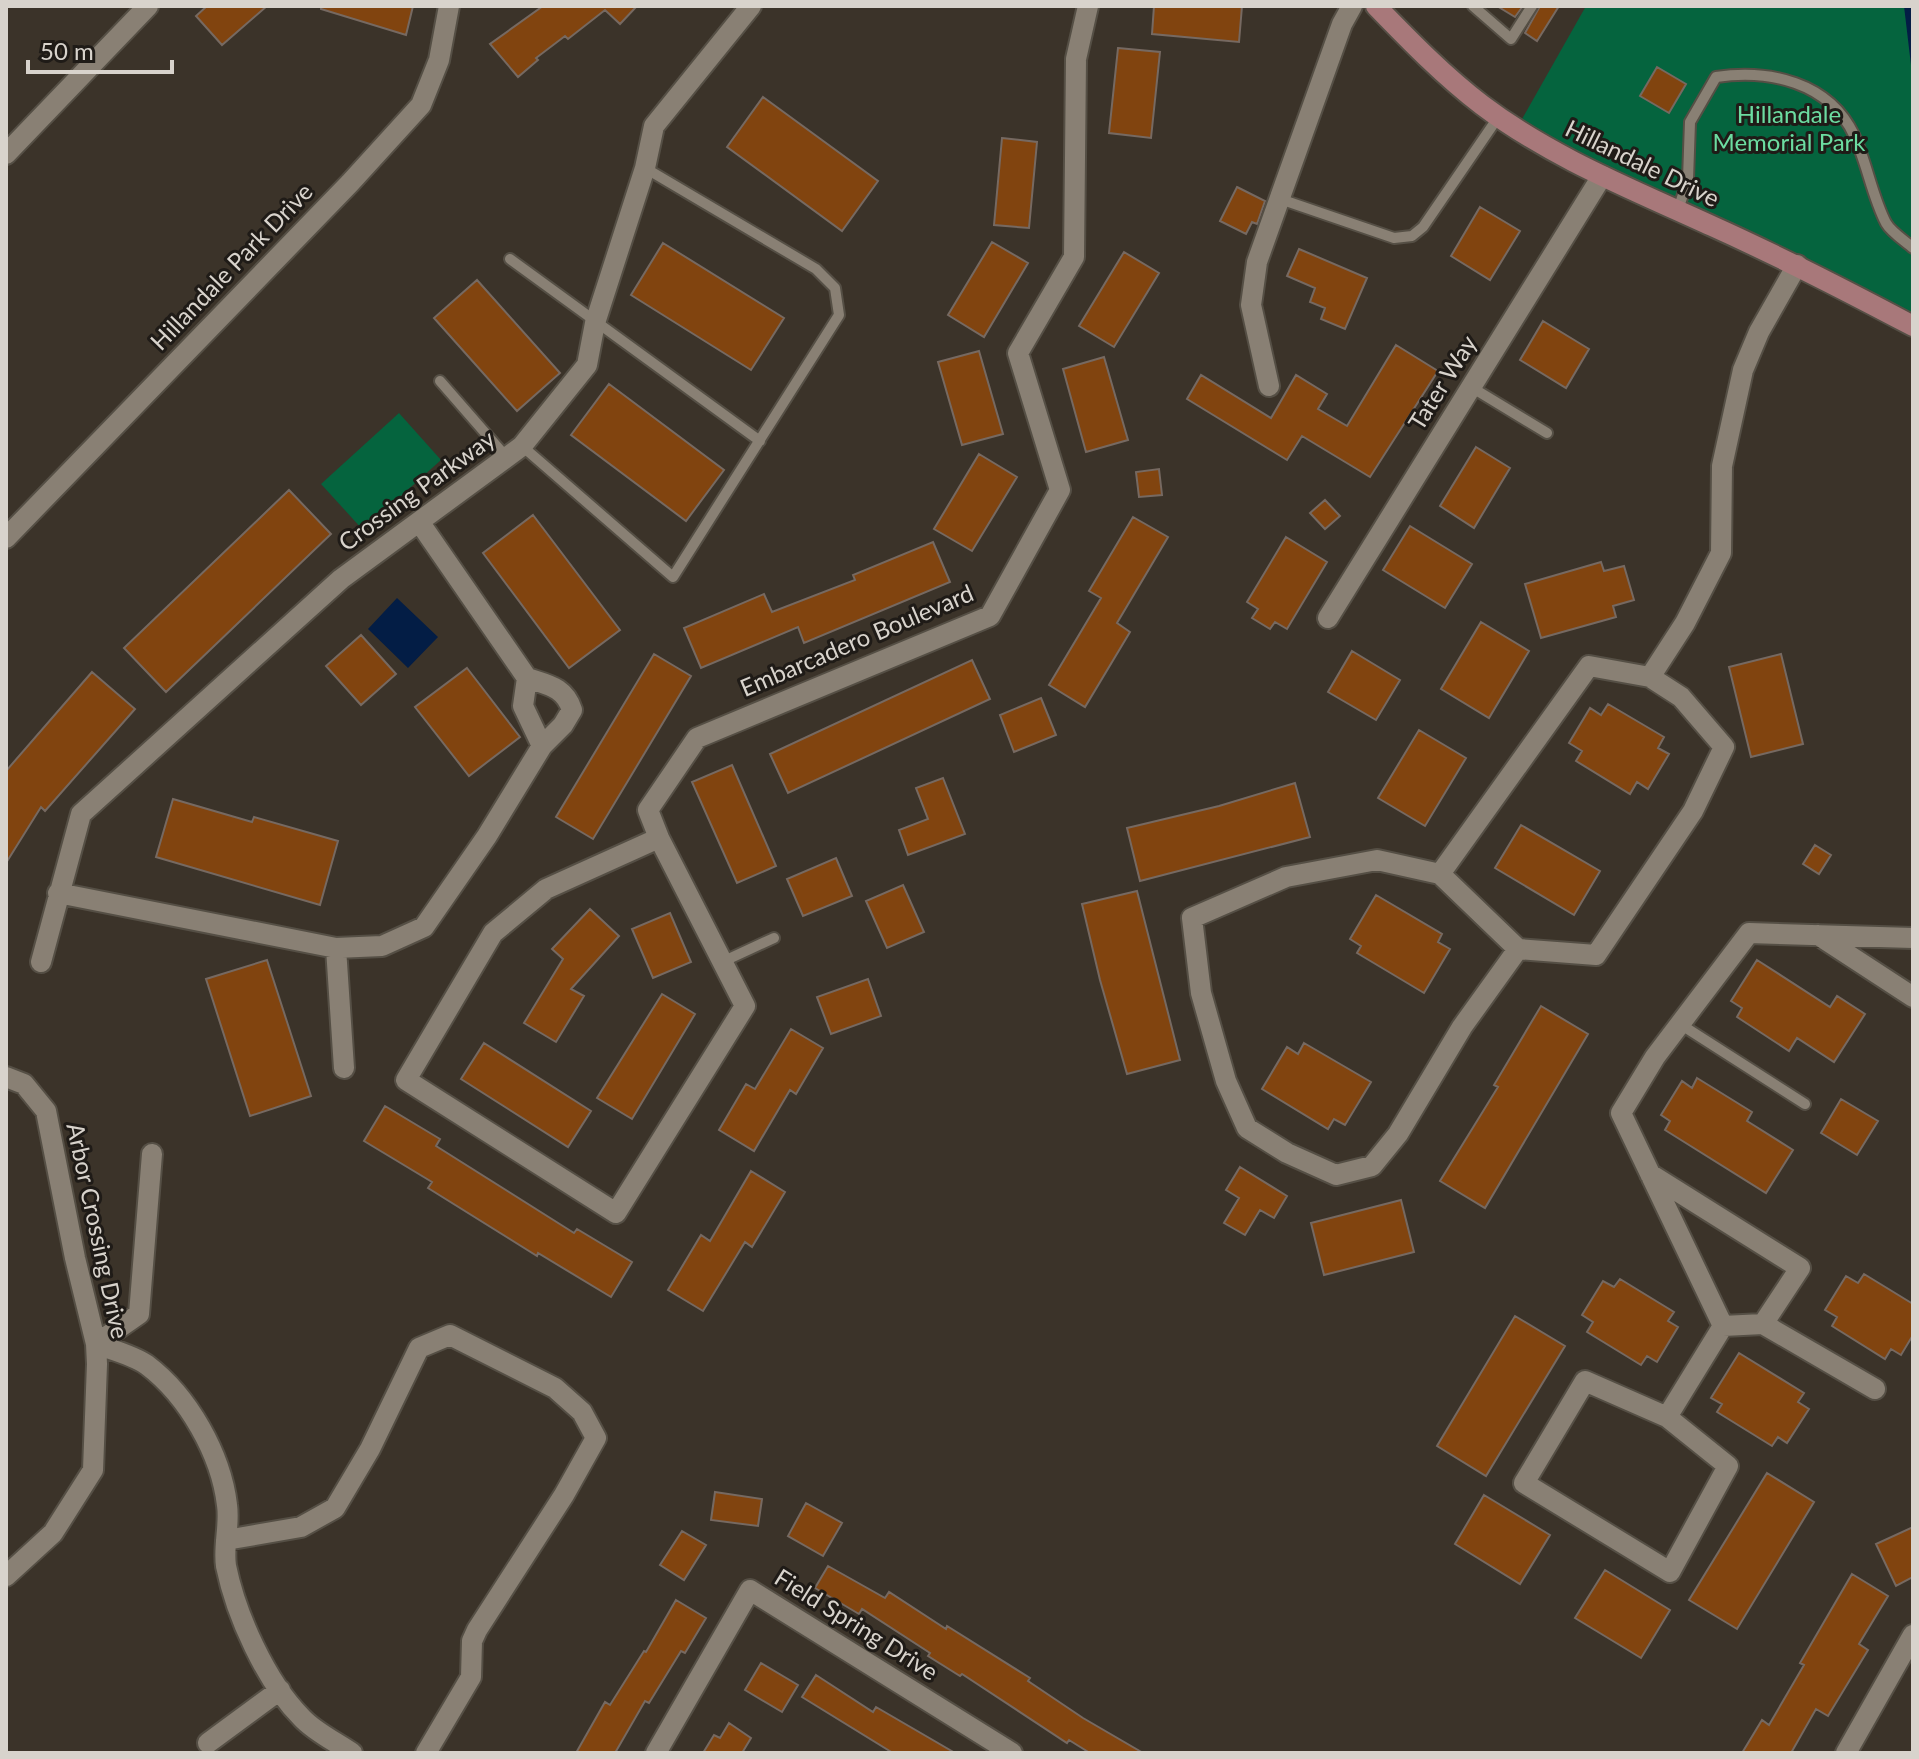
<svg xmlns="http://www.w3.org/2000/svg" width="1919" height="1759" font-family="Lato,sans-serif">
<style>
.green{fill:#05643e}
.water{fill:#031d45}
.building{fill:#81440f;stroke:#766961;stroke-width:2}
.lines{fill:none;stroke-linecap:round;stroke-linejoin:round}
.lane-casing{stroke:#554f45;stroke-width:14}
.street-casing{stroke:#554f45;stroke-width:24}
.secondary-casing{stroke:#554f45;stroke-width:24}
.lane{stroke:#898074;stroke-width:10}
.street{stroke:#898074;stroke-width:20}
.secondary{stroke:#a8787a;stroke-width:20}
.labels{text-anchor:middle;stroke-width:6;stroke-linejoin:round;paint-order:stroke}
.park-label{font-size:24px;fill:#6cdca1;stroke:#1f1b17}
.street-label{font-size:24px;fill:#d8d3cc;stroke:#1f1b17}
</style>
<rect width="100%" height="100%" fill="#3b3329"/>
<path class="green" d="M 1586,6 L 1913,6 L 1913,321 L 1518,126 Z
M 399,413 L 441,460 L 363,530 L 321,484 Z"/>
<path class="water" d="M 1904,6 L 1913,6 L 1913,163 L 1911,65 Z
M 397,598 L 438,637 L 408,668 L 368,629 Z"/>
<path class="building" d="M 207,6 L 267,6 L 222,45 L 196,16 Z
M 321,6 L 413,6 L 406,35 L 321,9 Z
M 543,6 L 637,6 L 620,24 L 605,10 L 568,39 L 565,36 L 536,58 L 538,60 L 518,77 L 490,44 Z
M 1154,6 L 1242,6 L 1239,42 L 1152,34 Z
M 1497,6 L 1523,6 L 1515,17 Z
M 1540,6 L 1559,6 L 1537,41 L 1525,33 Z
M 1118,48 L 1160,52 L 1151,138 L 1109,133 Z
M 1657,67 L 1686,84 L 1669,113 L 1640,96 Z
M 763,97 L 878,181 L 842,231 L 727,147 Z
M 1002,138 L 1037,142 L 1029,228 L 994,225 Z
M 1237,187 L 1265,201 L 1257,224 L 1252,222 L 1246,234 L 1220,221 Z
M 1480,207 L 1520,231 L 1490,280 L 1451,256 Z
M 992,242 L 1028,263 L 984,337 L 948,315 Z
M 663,243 L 784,318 L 751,370 L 631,295 Z
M 1299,249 L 1367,278 L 1345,329 L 1321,319 L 1325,308 L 1310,302 L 1315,288 L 1287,276 Z
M 1124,252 L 1159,273 L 1114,347 L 1079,326 Z
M 477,280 L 560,373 L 517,411 L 434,318 Z
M 1543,321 L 1589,349 L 1566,388 L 1520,360 Z
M 1396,345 L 1438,371 L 1370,477 L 1302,436 L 1287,460 L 1187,399 L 1201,375 L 1271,418 L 1296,375 L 1327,394 L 1318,409 L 1347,426 Z
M 979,351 L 1003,434 L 962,445 L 938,362 Z
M 1104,357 L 1128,440 L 1086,452 L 1063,369 Z
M 609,384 L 724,470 L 686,521 L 571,435 Z
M 1476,447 L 1510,468 L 1474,528 L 1440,506 Z
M 979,454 L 1017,477 L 972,551 L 934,529 Z
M 1159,469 L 1162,495 L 1139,497 L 1136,472 Z
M 289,490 L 331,534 L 166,692 L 124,648 Z
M 1325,500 L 1340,516 L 1325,529 L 1310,513 Z
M 533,515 L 620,630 L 569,668 L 483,553 Z
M 1133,517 L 1168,537 L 1117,623 L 1130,632 L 1085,707 L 1049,685 L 1101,598 L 1089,591 Z
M 1410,526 L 1472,564 L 1445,608 L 1383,570 Z
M 1286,537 L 1327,562 L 1287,629 L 1275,622 L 1270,629 L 1252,618 L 1258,609 L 1247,602 Z
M 933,542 L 950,582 L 804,643 L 798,627 L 701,668 L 684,628 L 764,594 L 772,612 L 855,580 L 853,575 Z
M 1601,562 L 1604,571 L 1624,566 L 1634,600 L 1613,606 L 1616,617 L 1541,638 L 1525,584 Z
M 1481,622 L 1529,651 L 1489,718 L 1441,689 Z
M 361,635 L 396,674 L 361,705 L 326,666 Z
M 1352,651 L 1400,680 L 1376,720 L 1328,692 Z
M 654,654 L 691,676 L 593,839 L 556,817 Z
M 1781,654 L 1803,744 L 1751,757 L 1729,667 Z
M 972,660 L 990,699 L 788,793 L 770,754 Z
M 467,668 L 520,737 L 469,776 L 415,707 Z
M 92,672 L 135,709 L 45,811 L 41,807 L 6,863 L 6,771 Z
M 1041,698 L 1056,735 L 1014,752 L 1000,715 Z
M 1608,704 L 1664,737 L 1658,748 L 1669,754 L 1648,789 L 1637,782 L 1630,794 L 1576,761 L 1582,751 L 1569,743 L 1590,708 L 1601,715 Z
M 1419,730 L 1466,758 L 1425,826 L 1378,798 Z
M 732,765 L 776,866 L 737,883 L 692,782 Z
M 943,778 L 965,834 L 908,855 L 899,830 L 928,819 L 916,788 Z
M 1295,783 L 1310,837 L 1140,881 L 1127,828 L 1219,806 Z
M 173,799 L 252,822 L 254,817 L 338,841 L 320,905 L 156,857 Z
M 1521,825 L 1600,871 L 1574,915 L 1495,868 Z
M 1815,845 L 1831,855 L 1819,874 L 1803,864 Z
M 836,858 L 852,896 L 803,916 L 787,879 Z
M 903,885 L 924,932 L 887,948 L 866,901 Z
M 1137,891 L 1180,1060 L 1127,1074 L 1100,980 L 1082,904 Z
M 1376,895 L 1442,934 L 1438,942 L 1450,949 L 1424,993 L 1357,953 L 1361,946 L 1350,939 Z
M 590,909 L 619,936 L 571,989 L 584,996 L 556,1042 L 524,1023 L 563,959 L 552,949 Z
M 670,913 L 691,962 L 653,978 L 632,929 Z
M 267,960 L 311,1096 L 250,1116 L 206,979 Z
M 1757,960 L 1830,1007 L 1837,996 L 1865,1014 L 1834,1062 L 1797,1038 L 1789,1051 L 1737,1017 L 1742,1008 L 1731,1001 Z
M 868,979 L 881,1016 L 831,1034 L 817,997 Z
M 662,994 L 695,1014 L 632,1119 L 597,1098 Z
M 1541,1006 L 1588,1034 L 1485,1208 L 1440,1181 L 1498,1087 L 1494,1085 Z
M 791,1029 L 823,1048 L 796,1094 L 790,1090 L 754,1151 L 719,1130 L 746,1084 L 755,1089 Z
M 484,1043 L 591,1111 L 568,1147 L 461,1079 Z
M 1304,1043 L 1371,1082 L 1345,1125 L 1334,1119 L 1328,1129 L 1262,1089 L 1287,1047 L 1298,1054 Z
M 1697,1078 L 1752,1112 L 1747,1121 L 1793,1150 L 1766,1193 L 1665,1130 L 1670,1121 L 1661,1115 L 1682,1081 L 1692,1088 Z
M 1841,1099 L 1878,1121 L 1857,1155 L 1821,1133 Z
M 385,1106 L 440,1139 L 436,1146 L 574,1233 L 577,1229 L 632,1262 L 611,1297 L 538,1253 L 537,1256 L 428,1188 L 432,1182 L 364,1141 Z
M 1240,1167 L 1287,1196 L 1274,1218 L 1260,1210 L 1245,1235 L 1224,1223 L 1239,1198 L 1226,1190 Z
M 751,1171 L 785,1192 L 752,1247 L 745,1242 L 703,1311 L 668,1290 L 701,1235 L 710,1241 Z
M 1401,1200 L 1414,1252 L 1324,1275 L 1311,1223 Z
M 1864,1274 L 1913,1304 L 1913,1335 L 1901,1355 L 1891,1349 L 1885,1359 L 1832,1326 L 1837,1317 L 1825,1310 L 1846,1276 L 1858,1283 Z
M 1620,1279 L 1674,1312 L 1668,1321 L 1678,1327 L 1657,1362 L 1647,1356 L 1641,1365 L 1587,1332 L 1593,1322 L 1582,1315 L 1603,1281 L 1614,1287 Z
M 1515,1316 L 1565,1346 L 1486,1476 L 1437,1446 Z
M 1739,1353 L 1804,1393 L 1798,1402 L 1809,1409 L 1787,1443 L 1778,1437 L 1772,1446 L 1717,1412 L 1722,1404 L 1711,1398 Z
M 1767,1473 L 1814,1502 L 1737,1629 L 1689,1600 Z
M 715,1492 L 762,1499 L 758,1526 L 711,1520 Z
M 1484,1495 L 1550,1535 L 1520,1584 L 1455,1544 Z
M 806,1503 L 842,1523 L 823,1556 L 788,1536 Z
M 1913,1527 L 1913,1577 L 1896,1586 L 1876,1544 Z
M 682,1531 L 706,1545 L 684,1580 L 660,1565 Z
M 828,1566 L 885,1598 L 889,1592 L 946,1629 L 947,1626 L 1030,1678 L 1028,1681 L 1083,1718 L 1143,1753 L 1090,1753 L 1069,1740 L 1067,1743 L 962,1674 L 960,1676 L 928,1656 L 930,1653 L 862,1609 L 859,1614 L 815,1588 Z
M 1605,1570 L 1670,1610 L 1641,1658 L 1575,1618 Z
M 1852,1574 L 1888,1596 L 1859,1644 L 1868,1650 L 1828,1716 L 1816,1709 L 1791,1753 L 1742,1753 L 1762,1720 L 1769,1725 L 1804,1665 L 1800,1663 Z
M 676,1600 L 706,1618 L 685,1653 L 681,1651 L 649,1703 L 645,1701 L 615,1753 L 576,1753 L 605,1702 L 610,1705 L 644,1651 L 646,1652 Z
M 761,1663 L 798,1685 L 782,1712 L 745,1690 Z
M 816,1675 L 873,1712 L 876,1707 L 955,1753 L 893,1753 L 802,1697 Z
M 729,1723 L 751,1738 L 742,1753 L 703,1753 L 714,1735 L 720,1738 Z"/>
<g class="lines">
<g class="lane-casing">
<path id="lane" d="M 1473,6 L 1511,39 L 1532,6
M 1280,199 L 1394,238 L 1412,236 L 1423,227 L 1499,116
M 1678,210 L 1688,179 L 1690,122 L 1716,77 C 1769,69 1829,82 1854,135 C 1867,163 1872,196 1886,223 C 1891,232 1905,241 1913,248
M 510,259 L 760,441
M 440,381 L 507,458
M 1471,387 L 1547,433
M 522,446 L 673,577 L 839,315 L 835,288 L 816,269 L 645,168
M 722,962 L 774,938
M 1680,1024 L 1805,1104"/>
</g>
<g class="street-casing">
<path id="street" d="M 6,154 L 148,6
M 1269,386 L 1251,305 L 1257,262 L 1342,24 L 1352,6
M 420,523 L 527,678 L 523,706 L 542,746
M 6,538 L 350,183 L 421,105 L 439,60 L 449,6
M 1328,618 L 1602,176
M 1589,666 L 1650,677 L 1681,697 L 1724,747 L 1693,811 L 1596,955 L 1518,949 L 1440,874 Z
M 1650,677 L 1685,623 L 1721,553 L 1722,466 L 1743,370 L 1759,332 L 1797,265
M 659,838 L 745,1006 L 616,1213 L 406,1080 L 493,933 L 546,889 L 659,838 L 648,810 L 697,738 L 990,616 L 1060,490 L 1018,353 L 1074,257 L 1076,59 L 1088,6
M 1440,874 L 1377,860 L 1286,877 L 1192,918 L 1201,993 L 1226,1081 L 1247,1128 L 1287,1153 L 1336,1175 L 1372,1166 L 1398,1134 L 1462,1027 L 1518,949
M 58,893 L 336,948 L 344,1068
M 1818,935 L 1913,997
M 336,948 L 382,946 L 424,927 L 487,836 L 542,746 L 563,725 L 572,710 C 565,687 548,685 527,678
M 41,962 L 81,814 L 341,579 L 522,446 L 587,365 L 595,323 L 645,168 L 654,126 L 751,6
M 6,1077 L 24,1084 L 46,1111 L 75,1258 L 96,1344 L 97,1364 L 93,1470 L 53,1533 L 6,1576
M 1650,1174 L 1800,1268 L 1763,1324 L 1723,1326
M 1763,1324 L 1875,1389
M 96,1344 C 112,1350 133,1355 147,1365 C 188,1396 221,1454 227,1505 C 230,1525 223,1546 226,1566 C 236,1615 266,1682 302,1718 C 315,1732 336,1742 352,1753
M 96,1344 L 139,1314 L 152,1154
M 1585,1381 L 1667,1417 L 1728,1466 L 1670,1572 L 1524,1483 Z
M 1667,1417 L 1723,1326 L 1621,1113 L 1655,1057 L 1749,933 L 1913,938
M 226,1540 L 301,1527 L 335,1508 L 370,1449 L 419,1348 L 450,1335 L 555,1388 L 582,1412 L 596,1438 L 564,1495 L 477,1630 L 472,1641 L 471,1677 L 426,1753
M 208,1743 L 280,1690
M 656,1753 L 750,1590 L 1012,1753
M 1846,1753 L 1913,1635"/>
</g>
<g class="secondary-casing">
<path id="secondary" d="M 1376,6 C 1410,41 1444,76 1482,105 C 1552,158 1634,190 1712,226 C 1781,257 1847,291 1913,326"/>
</g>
<use href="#lane" class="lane"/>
<use href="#street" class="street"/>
<use href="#secondary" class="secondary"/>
</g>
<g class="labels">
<g class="park-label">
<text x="1789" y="123">Hillandale<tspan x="1789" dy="28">Memorial Park</tspan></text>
</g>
<g class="street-label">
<text transform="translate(1642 164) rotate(26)" y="8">Hillandale Drive</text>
<text transform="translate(232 267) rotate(-46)" y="8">Hillandale Park Drive</text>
<text transform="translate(1443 383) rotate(-58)" y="8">Tater Way</text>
<text transform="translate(417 491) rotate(-36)" y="8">Crossing Parkway</text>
<text transform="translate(857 641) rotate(-23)" y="8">Embarcadero Boulevard</text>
<text transform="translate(97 1231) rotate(78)" y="8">Arbor Crossing Drive</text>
<text transform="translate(856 1625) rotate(32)" y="8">Field Spring Drive</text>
</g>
</g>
<rect width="1919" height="1759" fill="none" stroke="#d8d3cc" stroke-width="16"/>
<path d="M28 60v12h144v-12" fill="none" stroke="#d8d3cc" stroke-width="4"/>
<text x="40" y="60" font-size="24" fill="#d8d3cc" stroke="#1f1b17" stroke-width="6" paint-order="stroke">50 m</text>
</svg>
